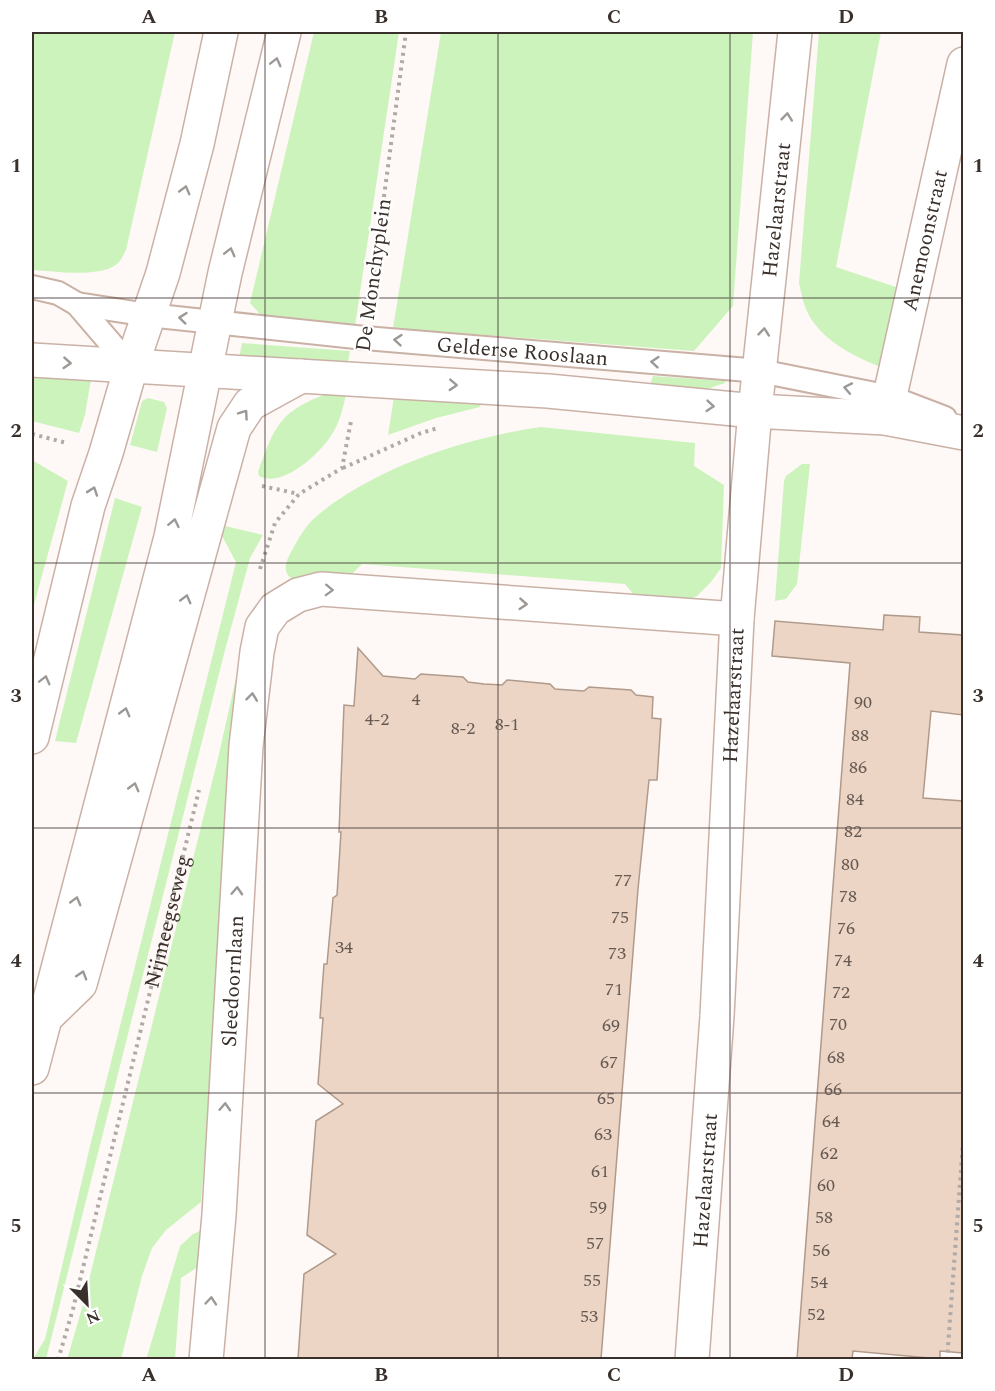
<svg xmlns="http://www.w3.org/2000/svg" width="995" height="1391" font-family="Spectral,serif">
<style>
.green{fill:#cdf3bd}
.building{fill:#ecd5c5;stroke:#b09a8b;stroke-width:1.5}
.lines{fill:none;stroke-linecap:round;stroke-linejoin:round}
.lane-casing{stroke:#cab1a6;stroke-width:26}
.street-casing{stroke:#cab1a6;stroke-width:36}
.secondary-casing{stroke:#cab1a6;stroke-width:36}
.primary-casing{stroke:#cab1a6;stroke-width:36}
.path{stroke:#b0a9a5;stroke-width:4;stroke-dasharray:3 4.5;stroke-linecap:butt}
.lane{stroke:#fff;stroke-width:22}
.street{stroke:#fff;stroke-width:33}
.secondary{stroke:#fff;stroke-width:33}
.primary{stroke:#fff;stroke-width:33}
.oneway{stroke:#9c9895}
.grid{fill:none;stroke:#3a302b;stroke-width:1.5;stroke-opacity:0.55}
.labels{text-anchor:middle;stroke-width:4.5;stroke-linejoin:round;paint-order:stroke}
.number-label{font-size:18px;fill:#665952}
.street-label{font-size:21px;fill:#3a302b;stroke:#fff}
.neatline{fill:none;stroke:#3a302b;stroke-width:2}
.grid-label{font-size:20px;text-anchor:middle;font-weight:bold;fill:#3a302b}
</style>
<rect width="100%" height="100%" fill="#fef9f6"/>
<path class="green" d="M 32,32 L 175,32 L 126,250 C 124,253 122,259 119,262 C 104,279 53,271 32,270 Z
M 314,32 L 399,32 L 355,326 L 265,320 L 250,303 Z
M 441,32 L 753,32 L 733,306 L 694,351 L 393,328 Z
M 819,32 L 881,32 L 836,267 L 902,289 L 885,369 C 860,359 831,346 814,323 C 805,312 802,297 799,283 Z
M 242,343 L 350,351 L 348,362 L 239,358 Z
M 32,370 L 91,379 L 85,415 L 79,433 L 32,421 Z
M 653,376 L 725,381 L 725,383 L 704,390 L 650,385 Z
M 331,392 L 346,394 C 343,408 340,422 332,434 C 321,453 282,489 259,476 L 258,472 C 276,422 281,411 331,392 Z
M 394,397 L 481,404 L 480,407 L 436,418 L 388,435 Z
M 148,398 L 164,402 L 167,408 L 157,452 L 130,445 L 142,401 Z
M 541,427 L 695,443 L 694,466 L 724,485 L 721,568 L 711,582 L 697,596 L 681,603 L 638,600 L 625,584 L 362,564 L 347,579 C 337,579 299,583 293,579 C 283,574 285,564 289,556 C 297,541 305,525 318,515 C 340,496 370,480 396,468 C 442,448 492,434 541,427 Z
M 32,460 L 68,481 L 32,612 Z
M 802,464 L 810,464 L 797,584 L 786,599 L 775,601 L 784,481 L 786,476 Z
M 115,498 L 142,507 L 76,743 L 55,741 Z
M 225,526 L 263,535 L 250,558 L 225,650 L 46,1359 L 33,1359 L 45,1339 L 90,1146 L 236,562 L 222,536 Z
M 244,642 L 246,645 L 201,1202 L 166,1230 L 152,1248 L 142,1276 L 121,1359 L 67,1360 L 83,1304 L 219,754 Z
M 200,1231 L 198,1267 L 181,1278 L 175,1359 L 146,1360 L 180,1246 L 193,1234 Z"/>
<path class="building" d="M 884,615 L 920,617 L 919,632 L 963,635 L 963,715 L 931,711 L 923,798 L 963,801 L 963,1353 L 940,1351 L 940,1359 L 853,1351 L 852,1359 L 797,1359 L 850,663 L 772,656 L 775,621 L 883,630 Z
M 358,648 L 383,676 L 415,679 L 421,674 L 463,677 L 468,682 L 484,684 L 502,685 L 507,680 L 550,684 L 555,689 L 584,691 L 589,687 L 631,690 L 636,695 L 653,697 L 652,718 L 661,719 L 657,780 L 649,780 L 638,889 L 601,1359 L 298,1359 L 304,1274 L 336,1254 L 307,1235 L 316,1121 L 343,1104 L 318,1084 L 323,1018 L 320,1018 L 324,964 L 327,964 L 333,898 L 337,895 L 341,832 L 339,832 L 344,705 L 354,706 Z"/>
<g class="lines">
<g class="lane-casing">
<g id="lane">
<path d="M 32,287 L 58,293 L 77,304 L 131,367"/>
<path id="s2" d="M 77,304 L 148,315 L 365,338 L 760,371 L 890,397 L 945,418"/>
</g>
</g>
<g class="street-casing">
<g id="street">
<path id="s3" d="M 885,418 L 964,64"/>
<path id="s4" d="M 206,1360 L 219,1215 L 246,746 L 257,652 L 262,627 L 275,609 L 298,595 L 321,589 L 737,619"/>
<path id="s5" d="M 692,1360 L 717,1016 L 737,619 L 755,411 L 885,418 L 964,433"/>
</g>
</g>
<g class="secondary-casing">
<g id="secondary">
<path id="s6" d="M 32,360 L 548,391 L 755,411 L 795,32"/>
</g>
</g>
<g class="primary-casing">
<path id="primary" d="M 32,737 L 88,506 L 106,453 L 131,367 L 163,273 L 197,144 L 221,32
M 46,1017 L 80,984 L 234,428 L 250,404 L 301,376
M 32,1068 L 171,537 L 225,273 L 284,32"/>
</g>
<g class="path">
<path d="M 370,301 L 406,32"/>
<path d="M 32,434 L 67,443"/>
<path d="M 343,468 L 421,433 L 438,428"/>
<path d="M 262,486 L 299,494"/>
<path d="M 260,569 L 275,523 L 299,494 L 342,468 L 351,421"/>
<path id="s1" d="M 58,1360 L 73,1309 L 199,790"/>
<path d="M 947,1360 L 964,1129"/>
</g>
<use href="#lane" class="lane"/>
<use href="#street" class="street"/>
<use href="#secondary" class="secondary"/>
<use href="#primary" class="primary"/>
</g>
<defs><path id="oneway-chevron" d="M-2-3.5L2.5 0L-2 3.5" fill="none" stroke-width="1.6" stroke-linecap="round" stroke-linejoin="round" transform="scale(1.5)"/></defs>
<g class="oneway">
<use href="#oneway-chevron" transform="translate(276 62) rotate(-76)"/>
<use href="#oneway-chevron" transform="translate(787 117) rotate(-84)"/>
<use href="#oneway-chevron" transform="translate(185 190) rotate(-75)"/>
<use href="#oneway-chevron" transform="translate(230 252) rotate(-76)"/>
<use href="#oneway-chevron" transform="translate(183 318) rotate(-174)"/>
<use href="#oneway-chevron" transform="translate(764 332) rotate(-84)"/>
<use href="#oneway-chevron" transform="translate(398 340) rotate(-175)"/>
<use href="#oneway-chevron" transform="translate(655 362) rotate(-175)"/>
<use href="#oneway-chevron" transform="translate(67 363) rotate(4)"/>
<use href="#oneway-chevron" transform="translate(453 385) rotate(3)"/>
<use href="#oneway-chevron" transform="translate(848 388) rotate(-169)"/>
<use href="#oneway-chevron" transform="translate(710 406) rotate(5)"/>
<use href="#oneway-chevron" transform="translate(244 414) rotate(-55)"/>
<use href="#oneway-chevron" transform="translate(93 491) rotate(-71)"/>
<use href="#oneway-chevron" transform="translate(174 523) rotate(-78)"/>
<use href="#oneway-chevron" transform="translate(329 590) rotate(2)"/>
<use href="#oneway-chevron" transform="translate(186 599) rotate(-75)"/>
<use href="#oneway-chevron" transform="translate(523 604) rotate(4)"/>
<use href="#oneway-chevron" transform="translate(45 680) rotate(-76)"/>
<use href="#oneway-chevron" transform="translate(252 697) rotate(-83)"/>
<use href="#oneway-chevron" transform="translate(125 712) rotate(-75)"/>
<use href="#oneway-chevron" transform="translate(134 787) rotate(-75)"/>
<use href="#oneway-chevron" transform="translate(237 891) rotate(-87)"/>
<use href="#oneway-chevron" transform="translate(76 901) rotate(-75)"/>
<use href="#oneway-chevron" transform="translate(82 975) rotate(-73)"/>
<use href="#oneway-chevron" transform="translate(225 1107) rotate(-87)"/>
<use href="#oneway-chevron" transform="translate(211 1301) rotate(-85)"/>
</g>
<path class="grid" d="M 265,32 L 265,1360M 498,32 L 498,1360M 730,32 L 730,1360M 32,298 L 964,298M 32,563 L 964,563M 32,828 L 964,828M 32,1093 L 964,1093"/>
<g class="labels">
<g class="number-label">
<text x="416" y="705">4</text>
<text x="863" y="708">90</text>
<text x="377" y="725">4-2</text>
<text x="507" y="730">8-1</text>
<text x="463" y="734">8-2</text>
<text x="860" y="741">88</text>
<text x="858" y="773">86</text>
<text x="855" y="805">84</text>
<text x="853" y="837">82</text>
<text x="850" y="870">80</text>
<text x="623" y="886">77</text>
<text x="848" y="902">78</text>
<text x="620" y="923">75</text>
<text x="846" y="934">76</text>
<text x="344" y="953">34</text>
<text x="617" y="959">73</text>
<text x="843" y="966">74</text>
<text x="614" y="995">71</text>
<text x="841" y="998">72</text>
<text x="838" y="1030">70</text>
<text x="611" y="1031">69</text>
<text x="836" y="1063">68</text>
<text x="609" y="1068">67</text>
<text x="833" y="1095">66</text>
<text x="606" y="1104">65</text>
<text x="831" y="1127">64</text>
<text x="603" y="1140">63</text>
<text x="829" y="1159">62</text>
<text x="600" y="1177">61</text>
<text x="826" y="1191">60</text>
<text x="598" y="1213">59</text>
<text x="824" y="1223">58</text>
<text x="595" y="1249">57</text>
<text x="821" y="1256">56</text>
<text x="592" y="1286">55</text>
<text x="819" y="1288">54</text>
<text x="816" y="1320">52</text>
<text x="589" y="1322">53</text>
</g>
<g class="street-label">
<text dy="7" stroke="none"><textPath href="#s6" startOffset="927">Hazelaarstraat</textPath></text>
<text dy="7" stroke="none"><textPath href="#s3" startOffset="182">Anemoonstraat</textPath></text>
<text transform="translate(373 275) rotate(-82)" y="7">De Monchyplein</text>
<text dy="7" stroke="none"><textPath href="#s2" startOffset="448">Gelderse Rooslaan</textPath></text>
<text dy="7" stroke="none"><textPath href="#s5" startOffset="666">Hazelaarstraat</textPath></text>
<text dy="7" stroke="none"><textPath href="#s1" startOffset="452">Nijmeegseweg</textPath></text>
<text dy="7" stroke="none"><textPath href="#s4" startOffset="380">Sleedoornlaan</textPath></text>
<text dy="7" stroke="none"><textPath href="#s5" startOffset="180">Hazelaarstraat</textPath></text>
</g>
</g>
<rect width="995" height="1391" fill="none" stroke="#ffffff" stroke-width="66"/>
<g transform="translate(87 1304) rotate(156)" stroke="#ffffff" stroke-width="4.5" paint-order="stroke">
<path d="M0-4.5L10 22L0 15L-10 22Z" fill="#3a302b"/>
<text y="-9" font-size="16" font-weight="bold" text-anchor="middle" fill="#3a302b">N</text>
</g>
<rect x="33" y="33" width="929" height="1325" class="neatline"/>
<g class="grid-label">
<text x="149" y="23">A</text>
<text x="381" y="23">B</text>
<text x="614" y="23">C</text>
<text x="846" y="23">D</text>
<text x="16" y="172">1</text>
<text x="978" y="172">1</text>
<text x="16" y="437">2</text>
<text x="978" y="437">2</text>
<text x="16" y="702">3</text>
<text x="978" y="702">3</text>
<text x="16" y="967">4</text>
<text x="978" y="967">4</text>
<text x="16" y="1232">5</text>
<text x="978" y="1232">5</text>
<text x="149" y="1381">A</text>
<text x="381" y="1381">B</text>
<text x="614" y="1381">C</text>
<text x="846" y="1381">D</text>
</g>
</svg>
